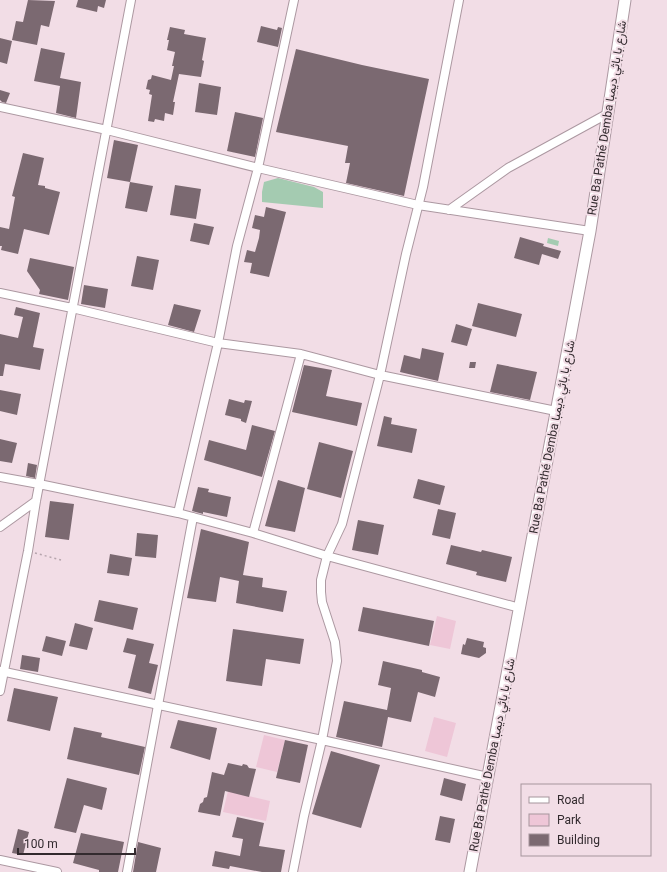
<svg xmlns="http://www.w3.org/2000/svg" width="667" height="872" font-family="Roboto,Vazirmatn,sans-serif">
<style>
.green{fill:#eec6d7}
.water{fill:#a4cbb1}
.building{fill:#7b6971}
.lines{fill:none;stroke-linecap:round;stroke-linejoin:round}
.street-casing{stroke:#ac98a1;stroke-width:10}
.secondary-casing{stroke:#ac98a1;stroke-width:13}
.path{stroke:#b5a4ac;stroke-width:1.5;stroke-dasharray:2 3;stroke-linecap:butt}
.street{stroke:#fff;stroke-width:8}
.secondary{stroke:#fff;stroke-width:11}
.labels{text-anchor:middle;stroke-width:4;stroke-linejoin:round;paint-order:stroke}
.street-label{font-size:12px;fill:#322a2e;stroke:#f2dde6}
</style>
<rect width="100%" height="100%" fill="#f2dde6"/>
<path class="green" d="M 437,616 L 456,621 L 450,649 L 430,645 Z
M 434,717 L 456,723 L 447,757 L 425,751 Z
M 264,735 L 285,740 L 277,772 L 256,767 Z
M 228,791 L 270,801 L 266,821 L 223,812 Z"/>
<path class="water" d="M 278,178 L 314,187 L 323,192 L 323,208 L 262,202 L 262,192 L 264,182 Z
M 548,238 L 559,241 L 558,246 L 547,243 Z"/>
<path class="building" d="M 28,0 L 55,1 L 49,27 L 41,25 L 37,45 L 12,40 L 16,21 L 23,22 Z
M 78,0 L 106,0 L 104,8 L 98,6 L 97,12 L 76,7 Z
M 261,26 L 277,30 L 278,27 L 282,28 L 278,47 L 257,42 Z
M 170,27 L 185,30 L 184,34 L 206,38 L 202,60 L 204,61 L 201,77 L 179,74 L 173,102 L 175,102 L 173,115 L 165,113 L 164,121 L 155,119 L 154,122 L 148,121 L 152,95 L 149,94 L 150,90 L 146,89 L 148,80 L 151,79 L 152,75 L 171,80 L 174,66 L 172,66 L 175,52 L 167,50 L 169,40 L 167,40 Z
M 0,38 L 12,41 L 7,64 L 0,62 Z
M 41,48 L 65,53 L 60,78 L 81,82 L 76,118 L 56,113 L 60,86 L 34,81 Z
M 296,49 L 362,65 L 429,79 L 404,196 L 346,183 L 350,163 L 345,163 L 348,146 L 276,132 Z
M 199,83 L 221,87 L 217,115 L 195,112 Z
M 0,90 L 10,93 L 6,103 L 2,102 L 0,100 Z
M 235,112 L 263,118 L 255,157 L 227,151 Z
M 114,140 L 138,145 L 130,182 L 107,178 Z
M 23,153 L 44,158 L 38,185 L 45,186 L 45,188 L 60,192 L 49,235 L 24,229 L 18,254 L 1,250 L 2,246 L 0,246 L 0,227 L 9,229 L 15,197 L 12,196 Z
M 130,182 L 153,186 L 147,212 L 125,208 Z
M 175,185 L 201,189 L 196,219 L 170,215 Z
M 266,207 L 286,212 L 269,277 L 250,273 L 252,263 L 244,262 L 247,250 L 255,252 L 259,238 L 260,230 L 252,228 L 255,215 L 264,217 Z
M 194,223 L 214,227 L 209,245 L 190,241 Z
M 520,237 L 544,244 L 543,246 L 561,251 L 558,259 L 542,254 L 539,265 L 514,258 Z
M 137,256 L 159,260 L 153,290 L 131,286 Z
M 30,258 L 74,267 L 68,300 L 39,294 L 40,290 L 27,271 Z
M 84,285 L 108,289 L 105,308 L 81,304 Z
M 478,303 L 522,314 L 516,337 L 472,326 Z
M 174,304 L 201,310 L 194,332 L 168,325 Z
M 16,307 L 40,313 L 33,347 L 44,349 L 40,370 L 5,364 L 3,376 L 0,376 L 0,334 L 18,338 L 23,317 L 14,315 Z
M 456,324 L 472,329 L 467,346 L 451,342 Z
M 422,348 L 444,353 L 438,381 L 400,372 L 404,355 L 420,359 Z
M 470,362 L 476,362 L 475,368 L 469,368 Z
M 497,364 L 537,372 L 530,400 L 490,392 Z
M 304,365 L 332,370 L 326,396 L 362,403 L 357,426 L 292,412 Z
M 0,390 L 21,394 L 17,415 L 0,411 Z
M 229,399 L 244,403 L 245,400 L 252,401 L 246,423 L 241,421 L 241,419 L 225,415 Z
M 384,416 L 392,418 L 391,424 L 417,429 L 412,453 L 377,446 Z
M 252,425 L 275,431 L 262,477 L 204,460 L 209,440 L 246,450 Z
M 0,439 L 17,443 L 12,463 L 0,461 Z
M 319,442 L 353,451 L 341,498 L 307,489 Z
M 28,463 L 37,465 L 35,478 L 26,476 Z
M 418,479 L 445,486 L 440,505 L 413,498 Z
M 278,480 L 305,488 L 295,532 L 265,526 Z
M 198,487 L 209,489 L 208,492 L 231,497 L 227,517 L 203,512 L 203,514 L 192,511 Z
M 50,501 L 74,504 L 69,540 L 45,537 Z
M 438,509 L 456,513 L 450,539 L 432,535 Z
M 358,520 L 384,525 L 378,555 L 352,550 Z
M 201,529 L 249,542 L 243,575 L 263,578 L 262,587 L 287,591 L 283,612 L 236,603 L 239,581 L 220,577 L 216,602 L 187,598 Z
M 137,533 L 158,535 L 156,558 L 135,556 Z
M 451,545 L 481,552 L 482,550 L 512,557 L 506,582 L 476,575 L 477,572 L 446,564 Z
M 110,554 L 132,558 L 129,576 L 107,573 Z
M 99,600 L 138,608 L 133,630 L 94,621 Z
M 363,607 L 434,621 L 429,646 L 358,631 Z
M 75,623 L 93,628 L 87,650 L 69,646 Z
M 233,629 L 304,639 L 300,664 L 266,659 L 262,686 L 226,681 Z
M 46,636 L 66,641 L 62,656 L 42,651 Z
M 127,638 L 154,644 L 149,663 L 158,665 L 151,694 L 128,688 L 136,655 L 123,652 Z
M 467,638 L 484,642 L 483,647 L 486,648 L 486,653 L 479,658 L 461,654 L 463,644 L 465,645 Z
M 22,655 L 40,658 L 38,672 L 20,669 Z
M 383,661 L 422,670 L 422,672 L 440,677 L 435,697 L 418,692 L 411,722 L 388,717 L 382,747 L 336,737 L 344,701 L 387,710 L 391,688 L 378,685 Z
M 14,688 L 58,697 L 50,731 L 7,721 Z
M 178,720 L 217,728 L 210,760 L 170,748 Z
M 74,727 L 102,733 L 101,737 L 145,747 L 139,775 L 67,759 Z
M 285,740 L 308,745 L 300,783 L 276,778 Z
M 331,751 L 380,765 L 361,828 L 312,814 Z
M 228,763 L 242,766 L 243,764 L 247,765 L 249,768 L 256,769 L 249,797 L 225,791 L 220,816 L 198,812 L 200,804 L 203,802 L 204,798 L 207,797 L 212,772 L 224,775 Z
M 67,778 L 107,788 L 102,810 L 84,805 L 76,833 L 54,828 Z
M 444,778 L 466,784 L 462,801 L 440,795 Z
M 440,816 L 455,819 L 450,843 L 435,840 Z
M 237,817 L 264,823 L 259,846 L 285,850 L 281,872 L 262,872 L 230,866 L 229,869 L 212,866 L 215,851 L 240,856 L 243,839 L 232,837 Z
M 18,829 L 29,832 L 23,855 L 12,853 Z
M 81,833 L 124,842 L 118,872 L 99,872 L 99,870 L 73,863 Z
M 138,842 L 161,848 L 156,872 L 133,872 Z"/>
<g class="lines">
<g class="street-casing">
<path id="street" d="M 0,107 L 107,130 L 258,168 L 418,205 L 590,231
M 449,210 L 508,168 L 607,114
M 0,293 L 72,308 L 218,343 L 301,354 L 380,375 L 556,411
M 0,477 L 39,484 L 178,513 L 253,533 L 327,556 L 520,608
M 178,513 L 218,343 L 237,246 L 258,168 L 294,0
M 0,527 L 36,501
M 253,533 L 301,354
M 0,671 L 322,740 L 488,777
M 0,691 L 28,551 L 36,501 L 131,0
M 0,860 L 57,872
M 127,872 L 193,517
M 293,872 L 304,816 L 322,740 L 337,661 L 335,642 L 322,602 L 321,592 L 321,580 L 327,556 L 342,524 L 380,375 L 406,254 L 423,187 L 459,0"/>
</g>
<g class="secondary-casing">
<path id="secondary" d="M 470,872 L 590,231 L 625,0"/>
</g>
<path class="path" d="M 35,553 L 61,560"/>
<use href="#street" class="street"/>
<use href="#secondary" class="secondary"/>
</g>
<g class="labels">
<g class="street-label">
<text transform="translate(607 118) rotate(-81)" y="4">Rue Ba Pathé Demba شارع با باثي ديمبا</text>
<text transform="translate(552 437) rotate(-79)" y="4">Rue Ba Pathé Demba شارع با باثي ديمبا</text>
<text transform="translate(492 755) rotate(-79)" y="4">Rue Ba Pathé Demba شارع با باثي ديمبا</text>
</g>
</g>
<rect x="521" y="784" width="130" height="72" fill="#f2dde6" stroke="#a5959c"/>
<rect x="529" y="797" width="20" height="6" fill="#ffffff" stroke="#a5959c"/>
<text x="557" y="804" font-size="12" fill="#322a2e">Road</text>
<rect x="529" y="814" width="20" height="12" fill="#eec6d7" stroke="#a5959c"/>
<text x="557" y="824" font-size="12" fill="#322a2e">Park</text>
<rect x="529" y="834" width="20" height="12" fill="#7b6971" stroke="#a5959c"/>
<text x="557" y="844" font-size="12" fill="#322a2e">Building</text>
<path d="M18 848v6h117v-6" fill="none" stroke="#322a2e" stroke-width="2"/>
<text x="24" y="848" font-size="12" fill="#322a2e" stroke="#f2dde6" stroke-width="3" paint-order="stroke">100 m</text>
</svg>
